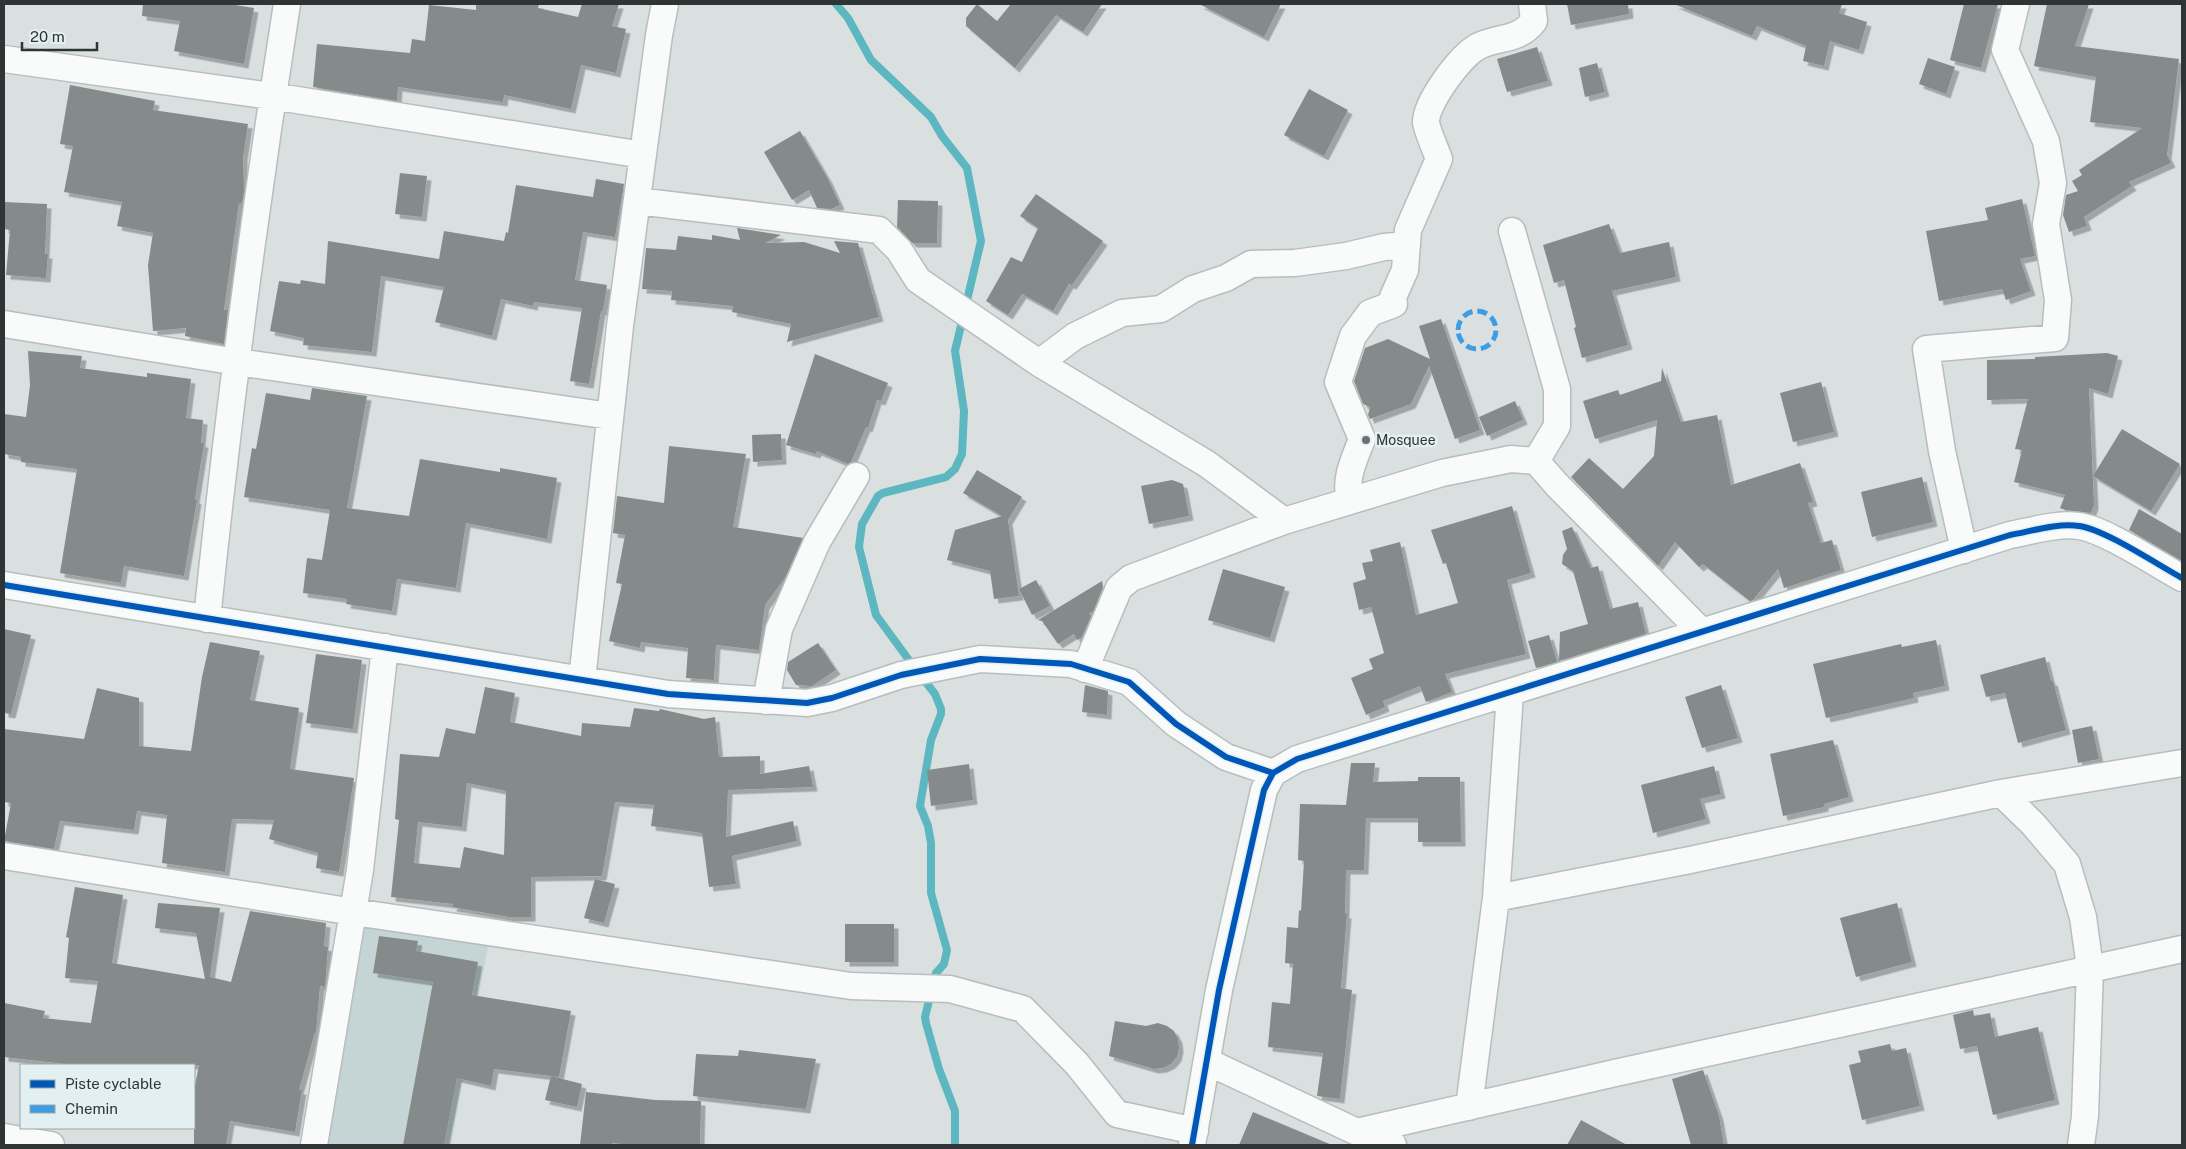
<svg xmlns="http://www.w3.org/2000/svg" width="2186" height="1149" font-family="'Public Sans',sans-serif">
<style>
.built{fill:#c5d4d5}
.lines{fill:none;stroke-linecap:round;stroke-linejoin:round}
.stream{stroke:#5db7c1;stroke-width:8}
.building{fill:#858a8a;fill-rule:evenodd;filter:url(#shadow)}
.street-casing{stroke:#b8bdbd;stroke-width:29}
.street{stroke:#f9fafa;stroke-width:26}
.quiet{stroke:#3d9de2;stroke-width:5;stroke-dasharray:10 5;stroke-linecap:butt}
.cycleway-casing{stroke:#e3f0f2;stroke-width:9}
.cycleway{stroke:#0057b8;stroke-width:6}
.poi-dot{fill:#6b7070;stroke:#e3f0f2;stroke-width:2}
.labels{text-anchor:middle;stroke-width:5;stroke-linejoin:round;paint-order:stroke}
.poi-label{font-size:14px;fill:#2f3434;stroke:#e3f0f2;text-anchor:start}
</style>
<defs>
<filter id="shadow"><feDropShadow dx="4.5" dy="4.5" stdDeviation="0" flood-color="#0004"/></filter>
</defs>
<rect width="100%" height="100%" fill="#dae0e0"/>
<path class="built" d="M 366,922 L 489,941 L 451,1145 L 328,1145 Z"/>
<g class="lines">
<path class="stream" d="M 836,4 L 848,18 L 871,60 L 931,117 L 942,136 L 967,168 L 981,241 L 955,351 L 964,411 L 962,454 L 955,469 L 946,477 L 883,493 L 878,496 L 862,524 L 859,547 L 876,615 L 914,667
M 921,676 L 935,694 L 941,709 L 941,714 L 931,740 L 920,806 L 928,826 L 931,843 L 931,893 L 947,950 L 944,964 L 936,973 L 925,1017 L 926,1023 L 939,1069 L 955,1111 L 955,1145"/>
</g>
<path class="building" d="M 143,4 L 229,4 L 254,8 L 244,64 L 174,51 L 180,21 L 142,16 Z
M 476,4 L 539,4 L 538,8 L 578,17 L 582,4 L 619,4 L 612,26 L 626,29 L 616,73 L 581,65 L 571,109 L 504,95 L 503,102 L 398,87 L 397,101 L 313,87 L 317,44 L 410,53 L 412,39 L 425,41 L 429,5 L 476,10 Z
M 977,4 L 997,21 L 1011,4 L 1102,4 L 1083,32 L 1056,15 L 1015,68 L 966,26 L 966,18 Z
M 1199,4 L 1281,4 L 1264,37 Z
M 1567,4 L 1628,4 L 1629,14 L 1571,25 Z
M 1674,4 L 1842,4 L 1839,13 L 1867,22 L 1859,50 L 1830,41 L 1824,66 L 1803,61 L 1806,46 L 1757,26 L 1752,36 Z
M 1964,4 L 1998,4 L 1981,68 L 1950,60 Z
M 2047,4 L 2089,4 L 2075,46 L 2179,59 L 2167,155 L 2171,163 L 2129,182 L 2132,186 L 2084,217 L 2087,226 L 2069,232 L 2063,215 L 2066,195 L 2078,191 L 2072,181 L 2082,175 L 2079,170 L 2142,128 L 2090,122 L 2096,77 L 2034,66 Z
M 1537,47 L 1548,81 L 1507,92 L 1497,59 Z
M 1928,58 L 1955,67 L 1946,94 L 1919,84 Z
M 1597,63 L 1605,92 L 1585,97 L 1579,68 Z
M 70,85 L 155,101 L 153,110 L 248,124 L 243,157 L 244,192 L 242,203 L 239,203 L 224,310 L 228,310 L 224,344 L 185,336 L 186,328 L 153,331 L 148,265 L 153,233 L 117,226 L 122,202 L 64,192 L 73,146 L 60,144 Z
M 1309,89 L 1348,110 L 1324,156 L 1284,135 Z
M 800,131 L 828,179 L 840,205 L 831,209 L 817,208 L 809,190 L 792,200 L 764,152 Z
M 400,173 L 427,176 L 422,217 L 395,214 Z
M 596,179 L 624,184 L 615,237 L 583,232 L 575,280 L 607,285 L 603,311 L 601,311 L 589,384 L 570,381 L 582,308 L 534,302 L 533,306 L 501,299 L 492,336 L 435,322 L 444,287 L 381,276 L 372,352 L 303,345 L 304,338 L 270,331 L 279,281 L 300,284 L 301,280 L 325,284 L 328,241 L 439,259 L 444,231 L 504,241 L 506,232 L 508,233 L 516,185 L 593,197 Z
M 1036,194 L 1103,241 L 1072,285 L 1069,284 L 1053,311 L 1022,294 L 1008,315 L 986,301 L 1011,257 L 1022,262 L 1038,228 L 1020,216 Z
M 2022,199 L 2035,256 L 2020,259 L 2031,291 L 2006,300 L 2002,289 L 1939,301 L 1926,231 L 1988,220 L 1985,208 Z
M 898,200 L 938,201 L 937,243 L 912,243 L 897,227 Z
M 4,202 L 47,204 L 45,254 L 48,254 L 46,278 L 6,275 L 10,230 L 4,229 Z
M 1609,224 L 1620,253 L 1669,242 L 1676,277 L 1612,291 L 1628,345 L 1582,358 L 1574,328 L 1576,327 L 1564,280 L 1554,283 L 1543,245 Z
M 737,228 L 781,235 L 765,243 L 804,242 L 840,253 L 834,241 L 858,243 L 879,317 L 787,342 L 791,324 L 732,312 L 733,306 L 671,300 L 672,291 L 642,289 L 646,248 L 676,250 L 678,236 L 712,240 L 712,235 L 740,240 Z
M 1441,319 L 1480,430 L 1455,439 L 1429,366 L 1411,404 L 1370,419 L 1368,415 L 1370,407 L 1363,404 L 1354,381 L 1365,348 L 1388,339 L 1430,359 L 1419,326 Z
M 28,351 L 82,356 L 80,368 L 147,377 L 147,373 L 191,379 L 186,418 L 203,420 L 201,443 L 204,443 L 195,499 L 197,500 L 184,576 L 124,566 L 121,583 L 60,573 L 77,469 L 21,462 L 21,457 L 4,454 L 4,414 L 26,417 L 30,385 Z
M 2107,353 L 2118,356 L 2108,394 L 2089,388 L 2094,505 L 2091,513 L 2065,510 L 2060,508 L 2065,495 L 2014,482 L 2022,450 L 2015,449 L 2028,399 L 1987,400 L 1987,360 L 2035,359 L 2035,357 Z
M 815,354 L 888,383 L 881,401 L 877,400 L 868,428 L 866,427 L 851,462 L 848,464 L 817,451 L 816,454 L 786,445 Z
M 1662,368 L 1681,422 L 1717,415 L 1731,485 L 1800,463 L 1813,502 L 1808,503 L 1821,543 L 1832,540 L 1841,570 L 1784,588 L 1778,569 L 1753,600 L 1750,601 L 1703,564 L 1699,567 L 1675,542 L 1658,566 L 1571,477 L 1589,458 L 1623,489 L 1654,456 L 1657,420 L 1595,439 L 1583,401 L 1618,390 L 1620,395 L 1661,381 Z
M 1821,382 L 1834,432 L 1793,442 L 1780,393 Z
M 312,388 L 367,396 L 347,508 L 409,516 L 420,459 L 500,472 L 500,468 L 557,478 L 547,539 L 466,523 L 456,588 L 397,579 L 392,611 L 346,604 L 347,599 L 303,593 L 307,558 L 322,560 L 330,510 L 244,497 L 252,448 L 256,449 L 266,393 L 310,400 Z
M 1515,401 L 1523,420 L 1487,436 L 1479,417 Z
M 2122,429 L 2180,464 L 2151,511 L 2093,476 Z
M 781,434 L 782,460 L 753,462 L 752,435 Z
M 669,446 L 746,454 L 733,527 L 803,538 L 785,578 L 765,605 L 759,650 L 716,645 L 714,680 L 686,678 L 688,648 L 641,642 L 640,648 L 609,641 L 622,584 L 616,583 L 625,535 L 613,533 L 617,496 L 664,503 Z
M 977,470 L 1022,497 L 1008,520 L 1019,596 L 994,599 L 990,571 L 947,560 L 955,530 L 1002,516 L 963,493 Z
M 1922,477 L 1933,522 L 1872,537 L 1861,492 Z
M 1172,480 L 1183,484 L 1189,516 L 1149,524 L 1141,486 Z
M 1512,506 L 1531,573 L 1507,580 L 1526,654 L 1445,674 L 1452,692 L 1426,702 L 1420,686 L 1383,701 L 1385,707 L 1366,715 L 1351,678 L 1373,669 L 1369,659 L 1384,653 L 1371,607 L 1359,610 L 1353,583 L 1366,579 L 1362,563 L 1373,561 L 1370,550 L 1400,542 L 1416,615 L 1458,603 L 1446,563 L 1443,564 L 1431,530 Z
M 2139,509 L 2182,534 L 2182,561 L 2129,530 Z
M 1572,527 L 1591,568 L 1598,566 L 1610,609 L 1638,602 L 1646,634 L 1559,661 L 1560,632 L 1588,624 L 1573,571 L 1562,564 L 1563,555 L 1567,549 L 1562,531 Z
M 1223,569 L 1285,587 L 1270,638 L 1208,620 Z
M 1036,580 L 1050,606 L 1032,615 L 1019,589 Z
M 1102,581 L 1103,587 L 1093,612 L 1089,613 L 1091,616 L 1082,637 L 1077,640 L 1074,634 L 1058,644 L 1042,621 L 1038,620 Z
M 4,629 L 31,635 L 11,714 L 4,713 Z
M 1549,635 L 1557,662 L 1536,668 L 1528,641 Z
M 1936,640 L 1945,686 L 1913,693 L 1914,698 L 1826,718 L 1813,664 L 1901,644 L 1902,647 Z
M 210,642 L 260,651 L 250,700 L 299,708 L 290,769 L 354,778 L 339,872 L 316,868 L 318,853 L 269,839 L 274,820 L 232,819 L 225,872 L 162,863 L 167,815 L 137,811 L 134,830 L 60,821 L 54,849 L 4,841 L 11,803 L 4,802 L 4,729 L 84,739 L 97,688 L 139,698 L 139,746 L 191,751 L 202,677 Z
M 818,643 L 836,670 L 812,686 L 796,685 L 787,670 L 788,662 Z
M 316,654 L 362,660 L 353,729 L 306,723 Z
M 2045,657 L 2051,681 L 2053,681 L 2066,730 L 2018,743 L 2005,693 L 1986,697 L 1980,675 Z
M 1085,685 L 1108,691 L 1107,715 L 1082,712 Z
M 1721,685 L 1738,738 L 1702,748 L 1685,697 Z
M 485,687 L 515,693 L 510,722 L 581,736 L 582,723 L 630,727 L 634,708 L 659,711 L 660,709 L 704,719 L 715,717 L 719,757 L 760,756 L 760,774 L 809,766 L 813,787 L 728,790 L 726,837 L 793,821 L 797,841 L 732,856 L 736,884 L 709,887 L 702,833 L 651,826 L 654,805 L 615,802 L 602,876 L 531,877 L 531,917 L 509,917 L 452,907 L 453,904 L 391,897 L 399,820 L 395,819 L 400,754 L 439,757 L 446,728 L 475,734 ZM 467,783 L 506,791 L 504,855 L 464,847 L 460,868 L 414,863 L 418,822 L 462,827 Z
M 2092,726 L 2099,759 L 2078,763 L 2072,730 Z
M 1833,740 L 1849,797 L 1824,804 L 1824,807 L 1783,816 L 1770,754 Z
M 1351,763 L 1375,763 L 1373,782 L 1418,781 L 1418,777 L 1460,777 L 1461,842 L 1418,842 L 1418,818 L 1366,818 L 1364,870 L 1346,870 L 1345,914 L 1347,914 L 1341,988 L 1352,990 L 1340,1099 L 1317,1096 L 1323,1053 L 1268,1047 L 1272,1002 L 1290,1004 L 1293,964 L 1285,963 L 1287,927 L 1298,928 L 1299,910 L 1301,911 L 1304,861 L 1298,860 L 1300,804 L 1346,805 Z
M 969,764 L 973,800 L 931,806 L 927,770 Z
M 1714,766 L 1721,794 L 1700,799 L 1706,819 L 1653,833 L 1641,785 Z
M 595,879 L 615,884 L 604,923 L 584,918 Z
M 75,887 L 123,895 L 112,963 L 205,979 L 196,933 L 155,928 L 158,903 L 220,908 L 210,977 L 231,982 L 250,911 L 326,923 L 324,946 L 328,947 L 325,987 L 320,986 L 316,1032 L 315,1032 L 299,1090 L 302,1090 L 295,1132 L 230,1121 L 226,1145 L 194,1145 L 194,1090 L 199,1065 L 74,1065 L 4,1057 L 4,1003 L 45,1011 L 43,1018 L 91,1023 L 98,981 L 65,978 L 69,938 L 66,937 Z
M 1897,903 L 1912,962 L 1856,977 L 1840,918 Z
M 845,924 L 894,924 L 894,962 L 845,962 Z
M 379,936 L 418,941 L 416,951 L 478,962 L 472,995 L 571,1011 L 559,1077 L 494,1069 L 491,1086 L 457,1078 L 444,1145 L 403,1145 L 433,982 L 373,973 Z
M 1973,1010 L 1974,1016 L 1990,1013 L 1995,1037 L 2038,1027 L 2055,1100 L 1993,1115 L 1977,1046 L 1960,1049 L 1953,1015 Z
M 1115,1021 L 1146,1026 L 1158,1023 L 1167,1026 L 1174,1031 L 1178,1039 L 1179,1048 L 1177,1057 L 1171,1064 L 1163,1068 L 1154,1069 L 1109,1056 Z
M 1890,1044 L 1892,1051 L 1906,1048 L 1920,1106 L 1862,1120 L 1849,1065 L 1861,1062 L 1858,1051 Z
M 739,1050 L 816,1059 L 806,1109 L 693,1096 L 696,1054 L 738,1056 Z
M 1703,1070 L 1719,1116 L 1724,1145 L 1691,1145 L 1672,1079 Z
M 551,1076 L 582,1084 L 577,1107 L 545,1100 Z
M 586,1092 L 655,1100 L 701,1101 L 700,1145 L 633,1145 L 612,1143 L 612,1145 L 580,1145 Z
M 1253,1112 L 1332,1145 L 1239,1145 Z
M 1581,1120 L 1627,1145 L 1567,1145 Z"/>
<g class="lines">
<g class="street-casing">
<path id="street" d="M 4,59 L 272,96 L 643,155
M 637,201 L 879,230 L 899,250 L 918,280 L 1039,363 L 1207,464 L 1284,521
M 1512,231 L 1557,389 L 1557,426 L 1536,461
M 4,324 L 237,362 L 610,416
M 1039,363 L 1075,336 L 1122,313 L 1161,309 L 1193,289 L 1226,278 L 1251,264 L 1295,263 L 1346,256 L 1384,247 L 1407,245
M 1350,501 C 1344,479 1354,460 1362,439 L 1338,382 L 1353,336 L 1370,313 L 1394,304 L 1393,297 L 1405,270 L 1408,230 L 1439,159 C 1436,150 1427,131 1426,122 C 1426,102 1460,57 1477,47 C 1497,36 1518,42 1534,21 L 1532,4
M 1964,550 L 1942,451 L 1926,349 L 2055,338 L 2058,300 L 2046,224 L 2053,183 L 2046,141 L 2005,50 L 2016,4
M 4,585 L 668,694 L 807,703 L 832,698 L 901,675 L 980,659 L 1071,664 L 1129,682 L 1176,724 L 1226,757 L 1273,773
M 207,619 C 228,414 255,208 287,4
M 1085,669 L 1119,588 L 1131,578 L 1284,521 L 1442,473 L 1511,459 L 1536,461 L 1557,485 L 1702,632
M 582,680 L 620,326 L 659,35 L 665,4
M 766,701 L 779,629 L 817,542 L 856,476
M 2001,793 L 2033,824 L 2067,864 L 2083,917 L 2090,968 L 2085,1116 L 2081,1145
M 4,856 L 354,912 L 851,986 L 950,989 L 1023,1009 L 1077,1064 L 1117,1114 L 1195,1131
M 1496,898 L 1690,860 L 2001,793 L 2182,763
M 1208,1062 L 1357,1132 L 1393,1145
M 1469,1107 L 1496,898 L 1510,694
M 1357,1132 L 1615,1073 L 2182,949
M 4,1137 L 51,1145
M 314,1145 L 360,870 L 385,647
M 1192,1145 L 1219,990 L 1264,790 L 1273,773 L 1297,759 L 2010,535 C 2032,531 2057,523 2079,526 C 2104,529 2158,565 2182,578"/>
</g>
<use href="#street" class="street"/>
<path class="quiet" d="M1458 330a19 19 0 1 1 38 0a19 19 0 1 1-38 0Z"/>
<g class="cycleway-casing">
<path id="cycleway" d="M 4,585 L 668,694 L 807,703 L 832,698 L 901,675 L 980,659 L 1071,664 L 1129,682 L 1176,724 L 1226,757 L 1273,773
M 1192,1145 L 1219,990 L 1264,790 L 1273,773 L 1297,759 L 2010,535 C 2032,531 2057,523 2079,526 C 2104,529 2158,565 2182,578"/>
</g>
<use href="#cycleway" class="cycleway"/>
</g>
<circle class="poi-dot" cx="1366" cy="440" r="5"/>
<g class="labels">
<g class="poi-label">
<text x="1376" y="445">Mosquee</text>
</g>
</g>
<rect width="2186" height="1149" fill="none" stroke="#2f3434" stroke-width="10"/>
<rect x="20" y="1064" width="175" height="65" fill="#e3f0f2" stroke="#9ba5a6"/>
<rect x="30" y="1080" width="25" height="8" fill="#0057b8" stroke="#9ba5a6"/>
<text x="65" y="1089" font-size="15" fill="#2f3434">Piste cyclable</text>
<rect x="30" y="1105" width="25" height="8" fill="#3d9de2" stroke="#9ba5a6"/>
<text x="65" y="1114" font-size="15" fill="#2f3434">Chemin</text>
<path d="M22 42v8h75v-8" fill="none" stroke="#2f3434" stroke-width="2.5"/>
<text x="30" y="42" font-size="15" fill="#2f3434" stroke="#e3f0f2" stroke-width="4" paint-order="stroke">20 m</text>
</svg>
